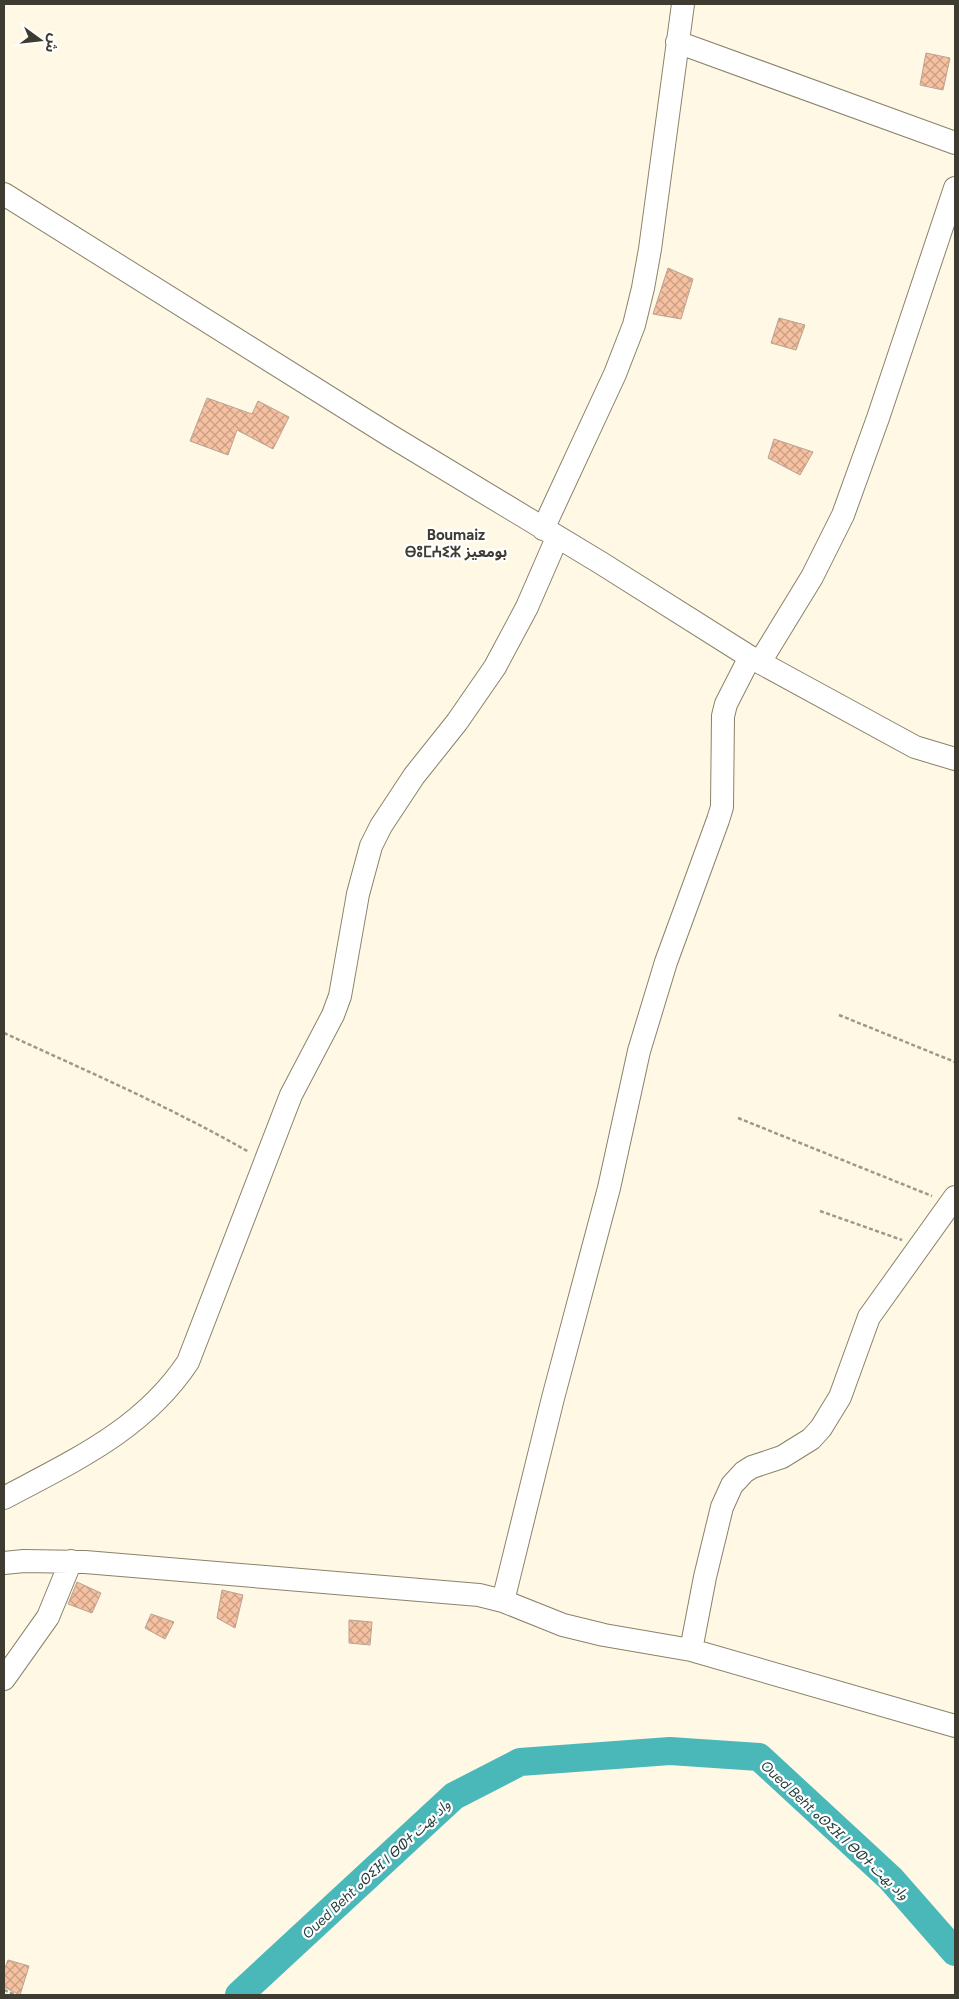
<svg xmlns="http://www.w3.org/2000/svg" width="959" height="1999" font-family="Figtree,'Noto Sans Arabic','Noto Sans Tifinagh',sans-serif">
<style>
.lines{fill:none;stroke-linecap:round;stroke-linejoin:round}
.river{stroke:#4ab8b9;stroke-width:28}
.building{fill:url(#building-cross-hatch);stroke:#baa395}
.minor-casing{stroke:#89826b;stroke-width:24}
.path{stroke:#9d9889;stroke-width:2.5;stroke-dasharray:4 2.5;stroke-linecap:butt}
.minor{stroke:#fff;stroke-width:22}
.labels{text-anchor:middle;stroke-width:4.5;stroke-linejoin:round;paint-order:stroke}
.water-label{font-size:14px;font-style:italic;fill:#263f3f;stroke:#fff}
.quarter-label{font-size:15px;font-weight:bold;fill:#3e3b31;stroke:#fff}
</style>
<defs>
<pattern id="building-cross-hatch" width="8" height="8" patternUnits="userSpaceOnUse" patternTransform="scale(1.25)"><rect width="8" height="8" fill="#f6c1a1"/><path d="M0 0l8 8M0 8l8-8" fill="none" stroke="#c99e84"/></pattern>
</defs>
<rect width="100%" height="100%" fill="#fff8e4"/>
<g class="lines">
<path class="river" d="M 239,1995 L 454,1796 L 520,1762 L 670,1751 L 759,1757 L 891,1879 L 955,1952"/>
</g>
<path class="building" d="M 926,53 L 950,58 L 943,90 L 920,85 Z
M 668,268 L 693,279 L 681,319 L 653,314 Z
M 779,318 L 805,325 L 796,350 L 771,343 Z
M 207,398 L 252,414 L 258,401 L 289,417 L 273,449 L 237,430 L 228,455 L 190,441 Z
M 774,439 L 813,452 L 800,475 L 768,458 Z
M 77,1582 L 101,1593 L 92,1613 L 68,1604 Z
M 222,1590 L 243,1595 L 235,1628 L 217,1618 Z
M 151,1614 L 174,1622 L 165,1639 L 145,1628 Z
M 349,1620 L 372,1622 L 370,1645 L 349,1643 Z
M 8,1960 L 29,1966 L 20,1995 L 4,1987 L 4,1970 Z"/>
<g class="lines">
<g class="minor-casing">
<path id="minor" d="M 677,42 L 955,143
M 4,194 L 389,435 L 601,563 L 750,657 L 915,747 L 955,759
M 543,529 L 615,374 L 634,325 L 643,288 L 650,249 L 683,4
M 760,662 L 812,577 L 843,515 L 878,418 L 955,188
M 4,1498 C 73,1461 143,1430 188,1362 L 291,1095 L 333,1015 L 340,996 L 358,894 L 371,846 L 381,826 L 414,776 L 457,722 L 495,667 L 527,607 L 557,538
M 4,1563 L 24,1561 L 85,1562 L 479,1595 L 503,1601 L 563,1625 L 604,1635 L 691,1650 L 955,1726
M 503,1601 L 553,1398 L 609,1188 L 639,1051 L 666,962 L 718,820 L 722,807 L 723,716 L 726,704 L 750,657
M 691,1650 L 705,1577 L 722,1507 L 732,1485 L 744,1472 L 752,1467 L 782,1457 L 811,1439 L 821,1428 L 840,1397 L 869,1317 L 955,1197
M 4,1679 L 48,1617 L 71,1561"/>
</g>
<path class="path" d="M 839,1015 L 955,1062
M 4,1033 C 87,1071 170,1107 249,1152
M 738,1118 L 932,1196
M 820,1211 L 902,1240
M 4,1990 L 16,1995"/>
<use href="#minor" class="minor"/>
</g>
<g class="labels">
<g class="water-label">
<text transform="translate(835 1830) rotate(43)" y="5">Oued Beht ⴰⵙⵉⴼ ⵏ ⴱⵀⵜ واد بهت</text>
<text transform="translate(376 1869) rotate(-43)" y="5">Oued Beht ⴰⵙⵉⴼ ⵏ ⴱⵀⵜ واد بهت</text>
</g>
<g class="quarter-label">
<text x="456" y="540">Boumaiz<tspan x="456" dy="17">ⴱⵓⵎⵄⵉⵣ بومعيز</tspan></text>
</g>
</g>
<rect width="959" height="1999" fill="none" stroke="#3e3b31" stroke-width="10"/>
<g transform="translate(40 40) rotate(105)" stroke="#ffffff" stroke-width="4" paint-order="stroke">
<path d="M0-4L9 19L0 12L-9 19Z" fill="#3e3b31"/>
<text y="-8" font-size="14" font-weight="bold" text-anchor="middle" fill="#3e3b31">ش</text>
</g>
</svg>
